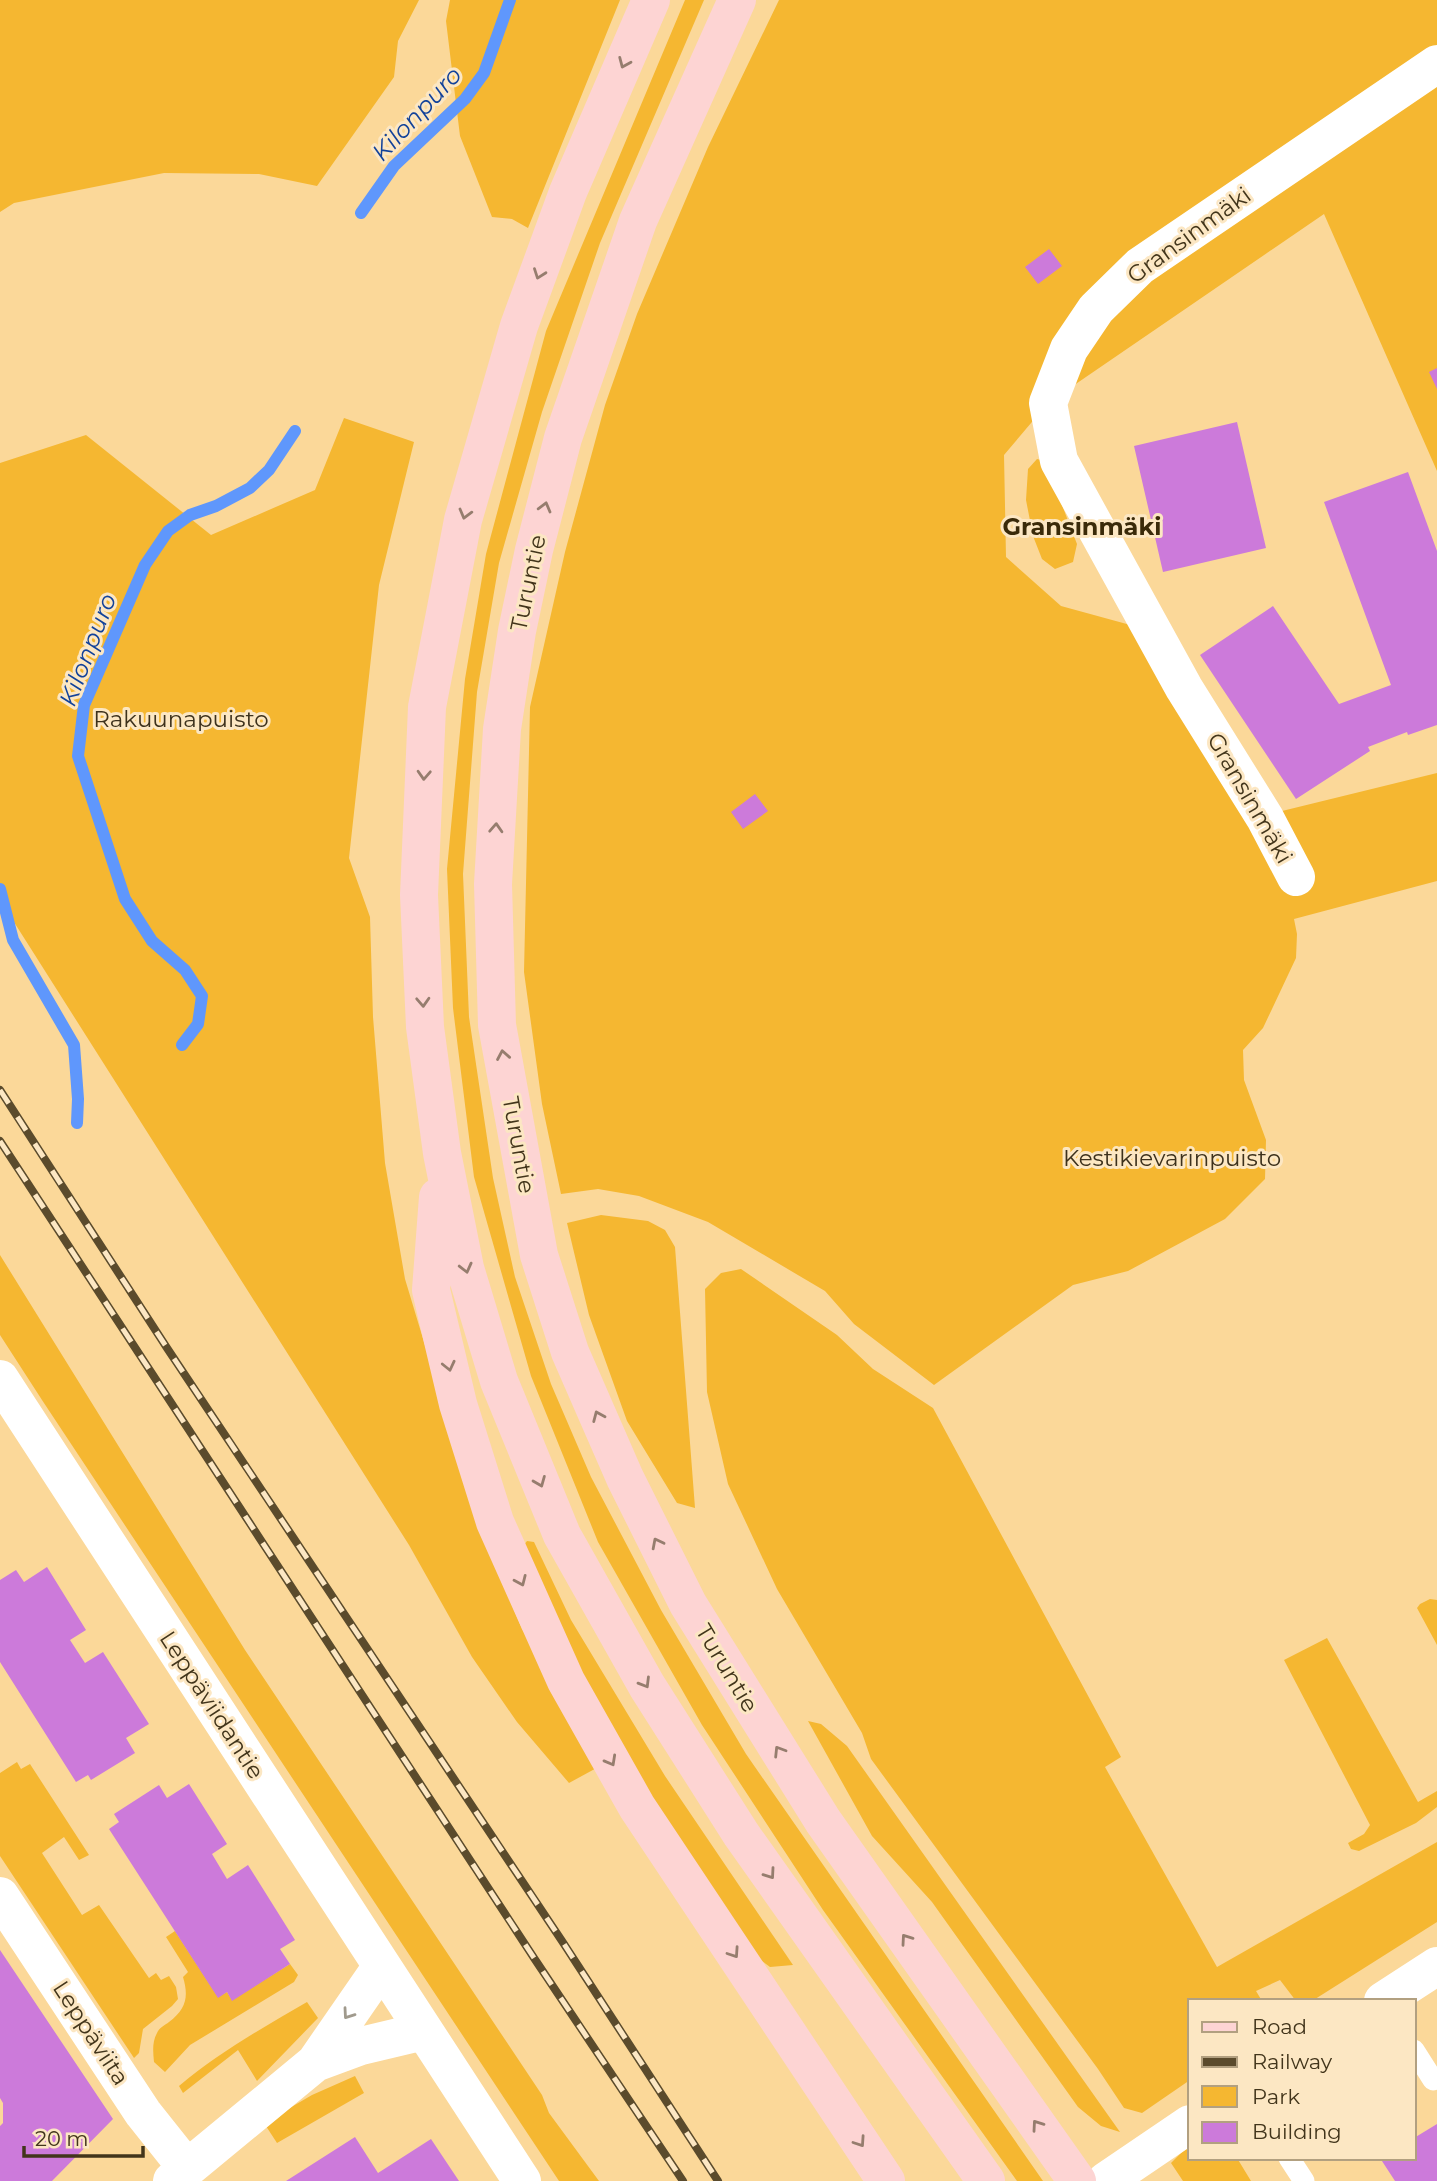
<svg xmlns="http://www.w3.org/2000/svg" width="1437" height="2181" font-family="Montserrat,sans-serif">
<style>
.green{fill:#f5b731}
.lines{fill:none;stroke-linecap:round;stroke-linejoin:round}
.stream{stroke:#5f97fc;stroke-width:12}
.building{fill:#cc7ada}
.service{stroke:#fff;stroke-width:21}
.minor{stroke:#fff;stroke-width:38}
.primary{stroke:#fdd4d3;stroke-width:38}
.rail-casing{stroke:#5b4b2c;stroke-width:8}
.rail{stroke:#fce7c3;stroke-width:5;stroke-dasharray:16;stroke-linecap:butt}
.oneway{stroke:#967d6e}
.oneway2{stroke:#a09a8d}
.labels{text-anchor:middle;stroke-width:6;stroke-linejoin:round;paint-order:stroke}
.street-label{font-size:23px;fill:#42351b;stroke:#fce7c3}
.park-label{font-size:23px;fill:#3d311c;stroke:#fce7c3}
.water-label{font-size:24px;font-style:italic;fill:#12429a;stroke:#fce7c3}
.neighbourhood-label{font-size:24px;font-weight:bold;fill:#3a2a09;stroke:#fce7c3}
</style>
<rect width="100%" height="100%" fill="#fbd899"/>
<path class="green" d="M 0,0 L 419,0 L 398,41 L 394,77 L 317,186 L 259,174 L 164,173 L 14,203 L 0,212 Z
M 450,0 L 620,0 L 528,228 L 512,219 L 492,217 L 460,136 L 446,21 Z
M 685,0 L 704,0 L 600,243 L 542,412 L 499,563 L 477,692 L 463,874 L 469,1017 L 493,1178 L 515,1277 L 551,1384 L 591,1477 L 661,1610 L 746,1754 L 1043,2181 L 1017,2181 L 823,1910 L 702,1725 L 598,1542 L 531,1376 L 474,1177 L 453,1008 L 447,869 L 465,679 L 486,554 L 546,331 Z
M 779,0 L 1437,0 L 1437,471 L 1324,214 L 1048,403 L 1004,455 L 1006,557 L 1061,606 L 1134,626 L 1282,811 L 1437,773 L 1437,881 L 1294,919 L 1297,934 L 1296,958 L 1263,1028 L 1243,1050 L 1244,1080 L 1266,1140 L 1265,1179 L 1225,1219 L 1128,1271 L 1073,1285 L 934,1385 L 854,1324 L 825,1291 L 708,1222 L 639,1196 L 598,1189 L 561,1194 L 542,1104 L 524,972 L 530,707 L 565,552 L 605,405 L 637,314 L 708,147 Z
M 344,418 L 414,442 L 379,585 L 349,858 L 370,917 L 373,1017 L 385,1163 L 405,1279 L 481,1531 L 522,1629 L 547,1668 L 602,1765 L 569,1783 L 517,1722 L 472,1657 L 409,1545 L 0,900 L 0,463 L 86,435 L 211,535 L 315,490 Z
M 1037,459 L 1045,461 L 1077,544 L 1073,562 L 1055,569 L 1042,559 L 1033,536 L 1026,500 L 1028,469 Z
M 601,1215 L 648,1221 L 665,1230 L 675,1247 L 695,1508 L 677,1503 L 627,1421 L 589,1315 L 567,1223 Z
M 0,1255 L 245,1650 L 542,2095 L 549,2113 L 599,2181 L 559,2181 L 42,1400 L 0,1335 Z
M 741,1269 L 837,1335 L 873,1369 L 933,1408 L 1121,1757 L 1105,1767 L 1217,1967 L 1437,1842 L 1437,1922 L 1312,2001 L 1296,2001 L 1280,1980 L 1256,1991 L 1262,2001 L 1190,2001 L 1190,2080 L 1142,2113 L 1124,2108 L 1098,2069 L 871,1759 L 862,1733 L 777,1589 L 728,1484 L 707,1392 L 705,1289 L 721,1273 Z
M 527,1541 L 534,1542 L 571,1620 L 665,1776 L 793,1965 L 770,1967 L 747,1950 L 623,1756 L 521,1549 Z
M 1430,1599 L 1437,1600 L 1437,1645 L 1417,1608 L 1420,1604 Z
M 1327,1638 L 1418,1802 L 1437,1791 L 1437,1807 L 1416,1823 L 1359,1851 L 1351,1849 L 1348,1843 L 1364,1834 L 1370,1825 L 1284,1660 Z
M 808,1721 L 821,1724 L 847,1746 L 1120,2132 L 1101,2126 L 1078,2107 L 932,1902 L 872,1836 Z
M 17,1762 L 21,1769 L 30,1764 L 89,1855 L 79,1860 L 64,1837 L 42,1853 L 82,1915 L 99,1905 L 149,1978 L 156,1973 L 161,1980 L 169,1976 L 176,1987 L 178,1999 L 172,2006 L 143,2029 L 139,2053 L 134,2058 L 0,1856 L 0,1773 Z
M 175,1931 L 218,1997 L 227,1992 L 232,2000 L 290,1964 L 298,1975 L 294,1982 L 190,2045 L 165,2072 L 154,2062 C 153,2052 152,2042 157,2033 C 159,2028 165,2025 169,2022 C 186,2009 189,1997 183,1977 L 188,1972 L 166,1937 Z
M 307,2002 L 318,2018 L 257,2081 L 238,2050 L 183,2093 L 179,2086 C 218,2053 262,2028 307,2002 Z
M 355,2076 L 364,2093 L 277,2143 L 264,2123 L 312,2095 Z
M 1190,2144 L 1190,2158 L 1237,2158 L 1251,2181 L 1183,2181 L 1171,2163 Z"/>
<g class="lines">
<path class="stream" d="M 361,213 L 394,166 L 465,99 L 484,73 L 510,0
M 0,889 L 13,940 L 74,1045 L 78,1099 L 77,1123
M 182,1045 L 198,1024 L 202,996 L 185,970 L 152,941 L 125,899 L 78,756 L 84,705 L 145,565 L 168,531 L 190,515 L 216,506 L 250,488 L 269,470 L 295,431"/>
</g>
<path class="building" d="M 1049,249 L 1062,266 L 1038,284 L 1025,267 Z
M 1437,368 L 1437,389 L 1429,372 Z
M 1237,422 L 1266,548 L 1163,572 L 1134,446 Z
M 1408,472 L 1437,551 L 1437,725 L 1408,735 L 1407,732 L 1368,747 L 1370,751 L 1296,799 L 1200,655 L 1273,606 L 1339,704 L 1391,685 L 1324,502 Z
M 755,794 L 768,811 L 743,829 L 731,812 Z
M 47,1567 L 86,1630 L 70,1640 L 85,1663 L 103,1652 L 149,1724 L 126,1738 L 135,1753 L 91,1780 L 88,1775 L 76,1782 L 0,1662 L 0,1580 L 16,1570 L 24,1582 Z
M 189,1784 L 227,1844 L 212,1854 L 227,1879 L 248,1865 L 295,1940 L 280,1949 L 290,1964 L 232,2001 L 227,1992 L 218,1998 L 109,1829 L 119,1822 L 114,1814 L 159,1785 L 167,1798 Z
M 0,1950 L 113,2119 L 52,2181 L 0,2181 L 0,2126 L 3,2123 L 3,2103 L 0,2098 Z
M 1437,2124 L 1437,2181 L 1395,2181 L 1380,2158 L 1414,2158 L 1414,2138 Z
M 355,2137 L 378,2173 L 431,2139 L 459,2181 L 286,2181 Z"/>
<g class="lines">
<path class="service" d="M 1414,2050 L 1433,2080 L 1437,2078
M 1289,2158 L 1304,2181"/>
<path class="minor" d="M 1296,877 L 1265,818 L 1184,688 L 1059,461 L 1048,403 L 1069,349 L 1096,309 L 1140,266 L 1437,64
M 0,1379 L 522,2181
M 0,1896 L 143,2113 L 186,2167
M 1383,2001 L 1437,1966
M 315,2063 L 361,2046 L 424,2031
M 172,2181 L 315,2063 L 382,1966
M 1106,2181 L 1190,2124"/>
<path class="primary" d="M 651,0 L 568,192 L 519,326 L 463,520 L 427,707 L 419,895 L 425,1027 L 442,1153 L 465,1268 L 499,1381 L 562,1535 L 647,1686 L 741,1834 L 986,2181
M 737,0 L 638,221 L 563,438 L 534,550 L 517,631 L 502,729 L 493,884 L 497,1025 L 539,1255 L 570,1352 L 625,1478 L 688,1604 L 823,1821 L 1077,2181
M 438,1197 L 431,1290 L 458,1404 L 495,1522 L 566,1681 L 637,1807 L 886,2181"/>
<g class="rail-casing">
<path id="rail" d="M 0,1090 L 167,1348 L 562,1941 L 718,2181
M 0,1141 L 534,1958 L 683,2181"/>
</g>
<use href="#rail" class="rail"/>
</g>
<defs><path id="oneway-chevron" d="M-2-3.5L2.5 0L-2 3.5" fill="none" stroke-width="1.6" stroke-linecap="round" stroke-linejoin="round" transform="scale(1.75)"/></defs>
<g class="oneway">
<use href="#oneway-chevron" transform="translate(624 63) rotate(113)"/>
<use href="#oneway-chevron" transform="translate(539 274) rotate(110)"/>
<use href="#oneway-chevron" transform="translate(545 507) rotate(-75)"/>
<use href="#oneway-chevron" transform="translate(465 514) rotate(105)"/>
<use href="#oneway-chevron" transform="translate(424 775) rotate(93)"/>
<use href="#oneway-chevron" transform="translate(496 828) rotate(-87)"/>
<use href="#oneway-chevron" transform="translate(423 1002) rotate(87)"/>
<use href="#oneway-chevron" transform="translate(503 1055) rotate(-100)"/>
<use href="#oneway-chevron" transform="translate(466 1268) rotate(76)"/>
<use href="#oneway-chevron" transform="translate(449 1366) rotate(77)"/>
<use href="#oneway-chevron" transform="translate(598 1416) rotate(-113)"/>
<use href="#oneway-chevron" transform="translate(540 1482) rotate(68)"/>
<use href="#oneway-chevron" transform="translate(657 1543) rotate(-117)"/>
<use href="#oneway-chevron" transform="translate(521 1581) rotate(66)"/>
<use href="#oneway-chevron" transform="translate(645 1683) rotate(59)"/>
<use href="#oneway-chevron" transform="translate(779 1751) rotate(-122)"/>
<use href="#oneway-chevron" transform="translate(611 1761) rotate(61)"/>
<use href="#oneway-chevron" transform="translate(770 1874) rotate(55)"/>
<use href="#oneway-chevron" transform="translate(906 1939) rotate(-125)"/>
<use href="#oneway-chevron" transform="translate(734 1953) rotate(56)"/>
<use href="#oneway-chevron" transform="translate(1037 2125) rotate(-125)"/>
<use href="#oneway-chevron" transform="translate(860 2142) rotate(56)"/>
</g>
<use class="oneway2" href="#oneway-chevron" transform="translate(348 2014) rotate(125)"/>
<g class="labels">
<g class="street-label">
<text transform="translate(1189 235) rotate(-36)" y="8">Gransinmäki</text>
<text transform="translate(528 583) rotate(-78)" y="8">Turuntie</text>
<text transform="translate(1250 798) rotate(60)" y="8">Gransinmäki</text>
<text transform="translate(519 1145) rotate(80)" y="8">Turuntie</text>
<text transform="translate(727 1668) rotate(59)" y="8">Turuntie</text>
<text transform="translate(212 1705) rotate(57)" y="8">Leppäviidantie</text>
<text transform="translate(91 2033) rotate(57)" y="8">Leppäviita</text>
</g>
<g class="park-label">
<text x="181" y="727">Rakuunapuisto</text>
<text x="1172" y="1166">Kestikievarinpuisto</text>
</g>
<g class="water-label">
<text transform="translate(417 114) rotate(-47)" y="8">Kilonpuro</text>
<text transform="translate(88 650) rotate(-69)" y="8">Kilonpuro</text>
</g>
<g class="neighbourhood-label">
<text x="1082" y="535">Gransinmäki</text>
</g>
</g>
<rect x="1188" y="1999" width="228" height="161" fill="#fce7c3" stroke="#b2a080" stroke-width="2"/>
<rect x="1202" y="2022" width="35" height="10" fill="#fdd4d3" stroke="#b2a080" stroke-width="2"/>
<text x="1252" y="2034" font-size="21" fill="#42351b">Road</text>
<rect x="1202" y="2057" width="35" height="10" fill="#5b4b2c" stroke="#b2a080" stroke-width="2"/>
<text x="1252" y="2069" font-size="21" fill="#42351b">Railway</text>
<rect x="1202" y="2086" width="35" height="21" fill="#f5b731" stroke="#b2a080" stroke-width="2"/>
<text x="1252" y="2104" font-size="21" fill="#42351b">Park</text>
<rect x="1202" y="2122" width="35" height="21" fill="#cc7ada" stroke="#b2a080" stroke-width="2"/>
<text x="1252" y="2139" font-size="21" fill="#42351b">Building</text>
<path d="M24 2146v10h119v-10" fill="none" stroke="#42351b" stroke-width="3.5"/>
<text x="35" y="2146" font-size="21" fill="#42351b" stroke="#fce7c3" stroke-width="5" paint-order="stroke">20 m</text>
</svg>
